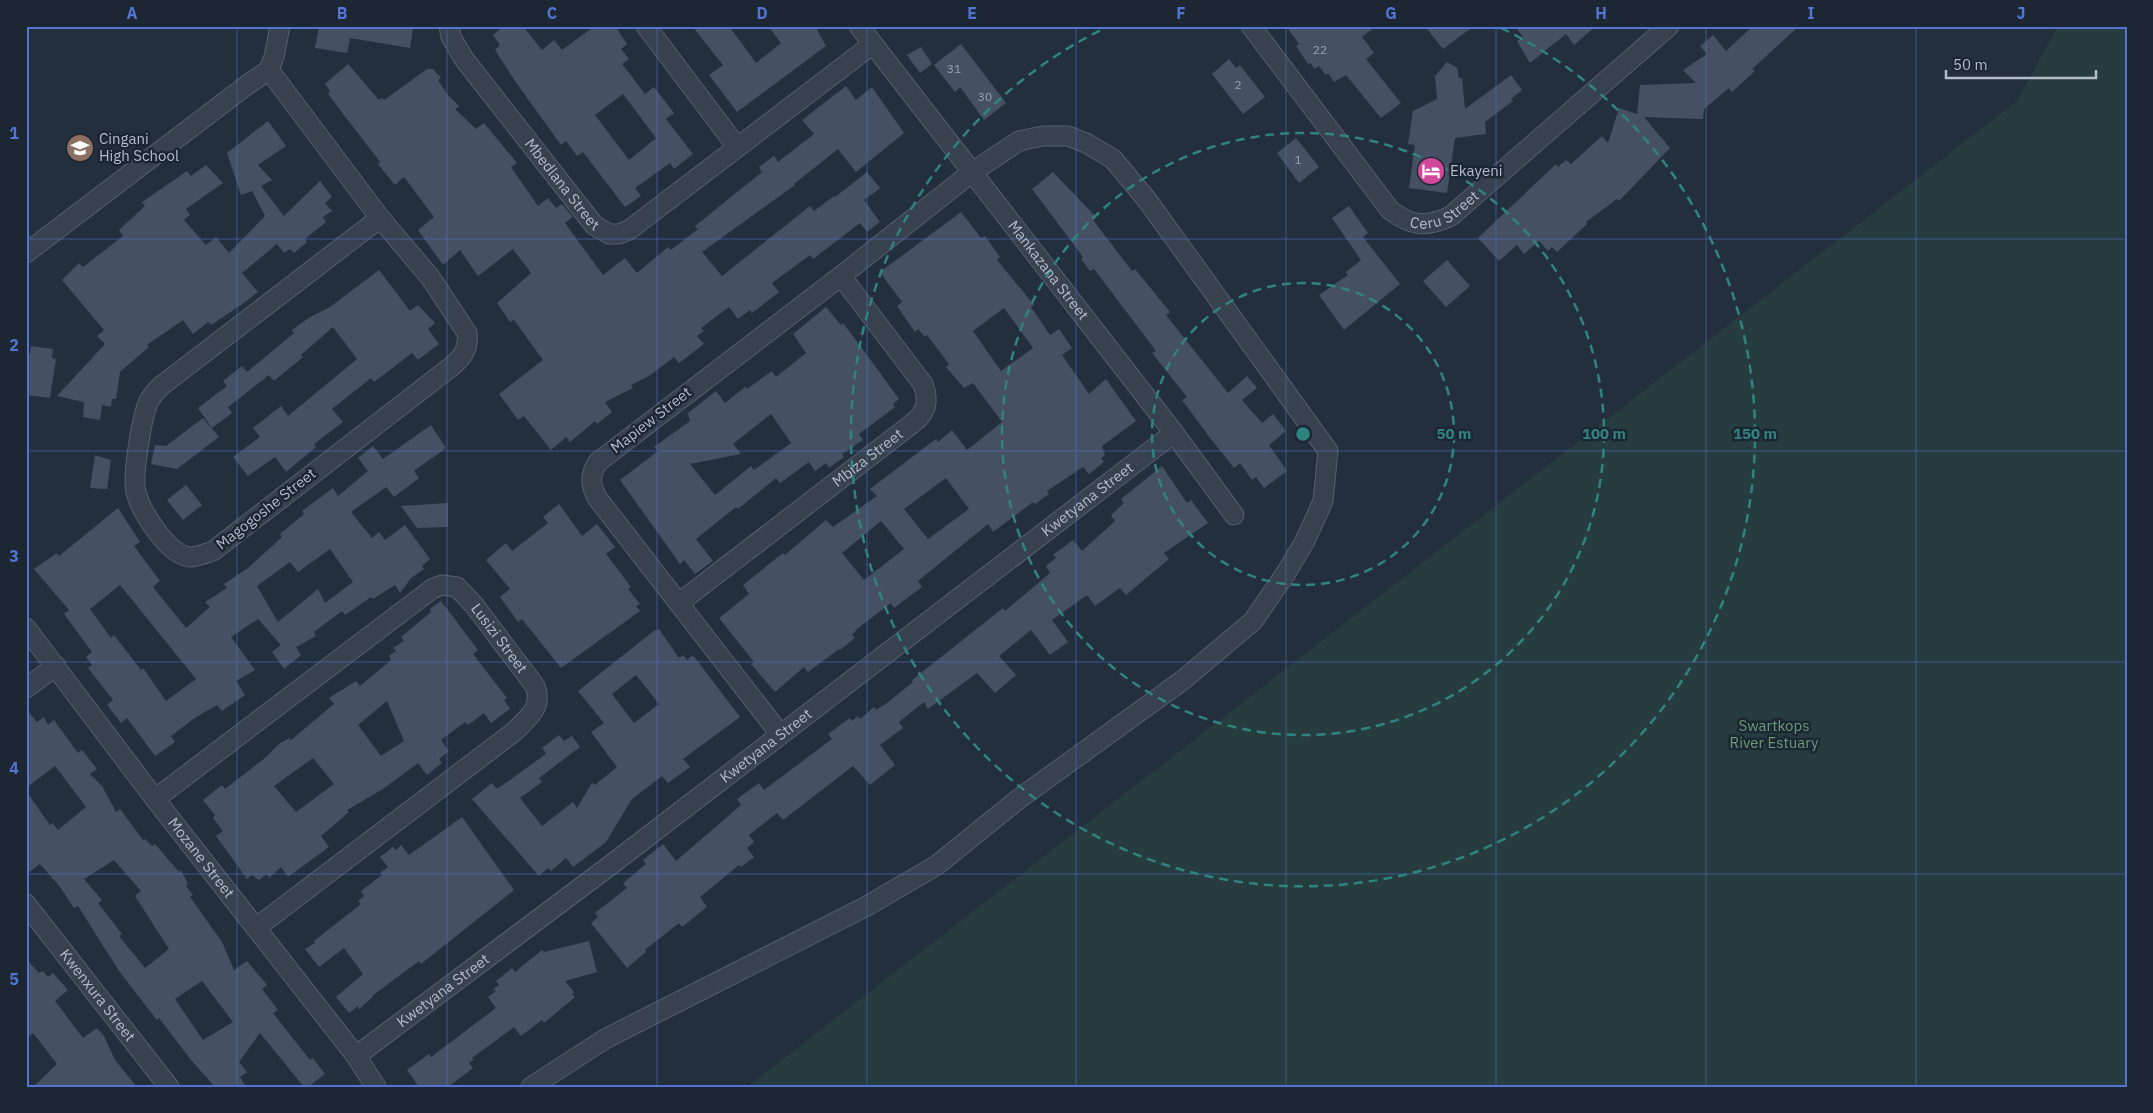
<svg xmlns="http://www.w3.org/2000/svg" width="2153" height="1113" font-family="'IBM Plex Sans',sans-serif">
<style>
.park{fill:#263c3f}
.building{fill:#455162;fill-rule:evenodd}
.lines{fill:none;stroke-linecap:round;stroke-linejoin:round}
.street-casing{stroke:#565f6c;stroke-width:21}
.street{stroke:#38414e;stroke-width:19}
.grid{fill:none;stroke:#5274d3;stroke-width:1;stroke-opacity:0.55}
.ring{fill:none;stroke:#308480;stroke-width:2.5;stroke-dasharray:9 6}
.labels{text-anchor:middle;stroke-width:5;stroke-linejoin:round;paint-order:stroke}
.number-label{font-size:12px;fill:#98a1af}
.poi-label{font-size:15px;fill:#b4bcc9;stroke:#1d2633;text-anchor:start}
.street-label{font-size:15px;fill:#b4bcc9;stroke:#1d2633}
.park-label{font-size:15px;fill:#6b9a76;stroke:#1d2633}
.centre{fill:#308480;stroke:#1d2633;stroke-width:2.5}
.ring-label{font-size:15px;text-anchor:middle;font-weight:bold;fill:#308480;stroke:#1d2633;stroke-width:5;stroke-linejoin:round;paint-order:stroke}
.neatline{fill:none;stroke:#5274d3;stroke-width:2}
.grid-label{font-size:16px;text-anchor:middle;font-weight:bold;fill:#5274d3}
</style>
<rect width="100%" height="100%" fill="#242f3e"/>
<path class="park" d="M 2058,26 L 2127,26 L 2127,1087 L 747,1087 L 2017,101 Z"/>
<path class="building" d="M 319,26 L 403,26 L 413,28 L 410,48 L 350,38 L 347,53 L 315,48 Z
M 504,26 L 523,26 L 542,50 L 554,40 L 562,50 L 595,26 L 615,26 L 627,44 L 621,49 L 629,59 L 622,64 L 645,94 L 654,87 L 674,113 L 666,119 L 693,154 L 674,169 L 670,163 L 635,188 L 641,196 L 625,207 L 583,152 L 577,156 L 566,141 L 561,145 L 515,81 L 495,50 L 500,45 L 493,35 ZM 623,94 L 656,138 L 629,160 L 595,115 Z
M 692,26 L 729,26 L 756,63 L 781,43 L 768,26 L 815,26 L 826,46 L 737,112 L 709,75 L 723,65 Z
M 1286,26 L 1376,26 L 1362,37 L 1374,53 L 1366,59 L 1401,103 L 1381,118 L 1346,75 L 1334,82 L 1328,73 L 1326,75 L 1319,66 L 1314,69 L 1311,63 L 1308,64 L 1296,46 L 1299,44 Z
M 1425,26 L 1474,26 L 1443,49 Z
M 1515,26 L 1596,26 L 1574,45 L 1566,34 L 1530,63 L 1517,41 L 1523,37 Z
M 1753,26 L 1799,26 L 1752,69 L 1755,71 L 1732,92 L 1729,88 L 1704,109 L 1703,119 L 1644,117 L 1670,148 L 1619,201 L 1617,199 L 1586,222 L 1587,224 L 1557,252 L 1552,247 L 1548,251 L 1539,241 L 1524,254 L 1517,245 L 1499,261 L 1478,238 L 1556,164 L 1558,167 L 1566,160 L 1571,164 L 1602,136 L 1608,143 L 1619,108 L 1637,114 L 1640,85 L 1696,83 L 1683,70 L 1707,54 L 1700,46 L 1713,35 L 1726,51 Z
M 961,44 L 1006,103 L 984,120 L 960,87 L 955,92 L 934,65 Z
M 921,47 L 932,64 L 920,73 L 907,55 Z
M 1229,59 L 1236,68 L 1240,65 L 1265,97 L 1243,114 L 1212,74 Z
M 1447,62 L 1457,68 L 1459,78 L 1462,78 L 1465,109 L 1511,75 L 1522,90 L 1511,99 L 1513,101 L 1485,122 L 1486,134 L 1455,138 L 1447,193 L 1409,188 L 1415,145 L 1408,144 L 1413,111 L 1437,99 L 1435,76 Z
M 348,64 L 379,100 L 382,98 L 384,100 L 427,69 L 433,69 L 441,78 L 438,80 L 447,94 L 459,106 L 455,109 L 476,129 L 484,123 L 517,163 L 511,167 L 538,206 L 548,198 L 556,208 L 562,204 L 573,217 L 565,223 L 603,275 L 625,258 L 637,273 L 668,247 L 671,250 L 698,229 L 695,226 L 762,172 L 759,167 L 774,156 L 778,162 L 814,134 L 802,120 L 846,86 L 856,100 L 872,87 L 904,133 L 856,172 L 838,149 L 794,184 L 795,185 L 702,252 L 722,276 L 810,206 L 814,211 L 834,196 L 835,197 L 867,172 L 880,188 L 864,200 L 880,222 L 867,232 L 860,223 L 813,259 L 810,255 L 772,283 L 779,292 L 752,313 L 750,310 L 738,319 L 729,307 L 701,328 L 704,331 L 697,336 L 704,344 L 679,363 L 674,357 L 649,376 L 631,385 L 633,388 L 605,402 L 612,412 L 597,424 L 595,421 L 570,442 L 566,437 L 551,450 L 524,416 L 518,420 L 499,394 L 543,360 L 514,320 L 510,322 L 497,303 L 531,273 L 513,249 L 478,276 L 460,250 L 443,265 L 418,230 L 434,217 L 404,177 L 395,185 L 378,164 L 380,162 L 328,94 L 330,91 L 325,84 Z
M 268,121 L 286,146 L 258,165 L 272,180 L 261,186 L 284,216 L 320,181 L 332,197 L 325,203 L 332,211 L 323,217 L 326,222 L 305,239 L 307,242 L 294,253 L 290,249 L 284,253 L 277,244 L 242,273 L 258,292 L 241,305 L 211,325 L 208,322 L 193,334 L 183,320 L 147,345 L 149,347 L 120,372 L 116,399 L 112,399 L 111,407 L 102,405 L 100,420 L 83,417 L 84,402 L 57,396 L 105,344 L 97,336 L 104,330 L 62,280 L 79,263 L 83,267 L 123,236 L 119,230 L 145,206 L 142,202 L 187,171 L 191,176 L 206,165 L 223,183 L 186,209 L 190,215 L 184,220 L 206,245 L 216,237 L 229,253 L 265,216 L 252,191 L 241,195 L 227,153 Z
M 1296,138 L 1319,167 L 1299,183 L 1277,153 Z
M 1053,172 L 1096,217 L 1093,220 L 1132,271 L 1135,269 L 1170,312 L 1166,315 L 1228,393 L 1247,376 L 1257,388 L 1242,400 L 1262,423 L 1273,414 L 1286,431 L 1269,445 L 1287,471 L 1264,488 L 1256,477 L 1252,480 L 1240,463 L 1234,468 L 1211,439 L 1182,400 L 1187,397 L 1152,353 L 1156,351 L 1094,269 L 1090,271 L 1081,259 L 1083,257 L 1032,189 Z
M 1349,206 L 1368,233 L 1363,237 L 1400,284 L 1344,330 L 1319,295 L 1348,275 L 1346,272 L 1361,260 L 1332,218 Z
M 961,212 L 981,238 L 985,236 L 1000,257 L 997,260 L 1034,305 L 1031,307 L 1050,335 L 1059,329 L 1072,348 L 1062,355 L 1089,394 L 1106,379 L 1136,421 L 1102,446 L 1105,455 L 1101,458 L 1104,462 L 1089,474 L 1083,467 L 1047,491 L 1049,494 L 1035,504 L 1033,502 L 993,532 L 988,524 L 918,581 L 922,587 L 894,608 L 891,603 L 857,629 L 852,635 L 855,638 L 840,650 L 839,649 L 808,672 L 804,667 L 775,692 L 751,664 L 754,662 L 719,618 L 749,594 L 743,585 L 783,553 L 785,555 L 826,520 L 833,527 L 877,496 L 870,489 L 936,439 L 938,442 L 952,430 L 967,450 L 1002,422 L 973,383 L 964,388 L 946,367 L 949,364 L 927,335 L 925,337 L 918,329 L 915,332 L 897,306 L 902,302 L 880,272 ZM 1004,308 L 1033,348 L 1001,371 L 973,331 ZM 946,478 L 969,509 L 928,539 L 904,509 ZM 881,521 L 904,549 L 864,580 L 842,553 Z
M 1447,260 L 1470,286 L 1446,307 L 1423,281 Z
M 379,270 L 410,311 L 418,305 L 435,323 L 428,329 L 439,344 L 418,360 L 412,353 L 374,382 L 371,378 L 332,409 L 343,422 L 314,444 L 316,447 L 286,472 L 275,457 L 248,476 L 233,457 L 260,437 L 253,428 L 281,406 L 288,416 L 357,359 L 333,327 L 301,355 L 303,357 L 274,381 L 269,375 L 228,407 L 232,413 L 212,428 L 198,408 L 227,386 L 223,381 L 242,366 L 247,372 L 294,333 L 292,330 L 310,317 L 330,307 Z
M 826,307 L 841,325 L 843,323 L 864,351 L 899,399 L 893,404 L 895,407 L 859,434 L 863,440 L 842,454 L 844,457 L 829,468 L 826,463 L 815,471 L 809,462 L 780,483 L 776,478 L 738,509 L 736,507 L 696,539 L 713,561 L 695,574 L 684,560 L 680,564 L 620,480 L 658,451 L 654,447 L 690,421 L 688,413 L 716,391 L 725,403 L 745,387 L 747,389 L 772,371 L 776,377 L 806,353 L 793,334 ZM 771,414 L 791,443 L 754,470 L 751,466 L 715,495 L 690,464 L 741,454 L 733,444 Z
M 31,346 L 53,349 L 52,358 L 56,359 L 50,398 L 26,395 L 26,354 L 30,354 Z
M 203,418 L 219,437 L 177,469 L 151,464 L 155,445 L 166,446 Z
M 431,425 L 446,448 L 414,471 L 419,478 L 394,497 L 386,487 L 351,512 L 372,538 L 379,532 L 385,540 L 405,525 L 430,559 L 422,566 L 424,569 L 411,578 L 400,593 L 395,585 L 373,599 L 371,597 L 345,615 L 342,611 L 314,632 L 316,636 L 296,647 L 301,655 L 284,669 L 272,652 L 281,645 L 258,619 L 231,637 L 255,670 L 236,681 L 245,695 L 222,711 L 217,705 L 196,717 L 171,736 L 175,742 L 155,756 L 127,718 L 121,723 L 107,705 L 113,700 L 88,668 L 92,665 L 86,657 L 92,652 L 64,614 L 69,610 L 34,569 L 57,553 L 59,556 L 118,508 L 140,542 L 134,546 L 160,581 L 153,587 L 186,628 L 210,607 L 205,602 L 227,588 L 224,584 L 248,568 L 282,537 L 280,534 L 304,514 L 302,511 L 333,488 L 338,496 L 368,471 L 358,458 L 373,446 L 383,459 ZM 330,549 L 353,582 L 325,603 L 318,589 L 278,622 L 257,586 L 290,562 L 298,572 ZM 120,585 L 196,679 L 166,701 L 143,668 L 141,670 L 114,635 L 111,638 L 90,609 Z
M 95,455 L 111,460 L 107,489 L 90,488 Z
M 1162,466 L 1187,503 L 1191,500 L 1208,523 L 1164,553 L 1169,559 L 1126,595 L 1120,588 L 1095,606 L 1087,595 L 1052,620 L 1068,642 L 1050,655 L 1031,630 L 999,656 L 1016,675 L 995,693 L 977,673 L 928,709 L 924,702 L 899,722 L 903,728 L 880,745 L 895,765 L 870,785 L 853,766 L 783,820 L 777,813 L 749,835 L 754,842 L 747,848 L 754,857 L 741,867 L 739,865 L 700,897 L 707,907 L 682,927 L 679,923 L 645,950 L 646,952 L 627,968 L 591,923 L 598,917 L 595,913 L 627,888 L 623,883 L 646,864 L 643,860 L 663,844 L 676,861 L 741,805 L 737,799 L 759,783 L 764,790 L 832,739 L 828,734 L 850,718 L 852,721 L 858,716 L 860,719 L 874,707 L 876,710 L 887,703 L 913,682 L 912,680 L 1003,608 L 1005,611 L 1050,573 L 1046,566 L 1056,558 L 1053,555 L 1073,540 L 1082,551 L 1115,521 L 1111,515 L 1124,503 L 1121,499 Z
M 186,485 L 202,505 L 183,520 L 167,500 Z
M 448,503 L 448,527 L 417,528 L 401,506 Z
M 559,504 L 582,536 L 597,524 L 615,547 L 606,554 L 631,587 L 628,589 L 640,604 L 636,606 L 640,611 L 561,668 L 522,619 L 518,622 L 500,597 L 510,589 L 486,560 L 506,543 L 512,551 L 548,523 L 543,517 Z
M 441,601 L 478,650 L 473,654 L 507,698 L 504,700 L 510,709 L 491,723 L 484,713 L 468,725 L 465,722 L 441,740 L 449,751 L 439,759 L 442,763 L 427,775 L 418,763 L 383,789 L 347,810 L 349,812 L 321,836 L 329,847 L 288,877 L 281,867 L 269,878 L 267,874 L 259,880 L 252,875 L 247,879 L 216,836 L 223,831 L 213,818 L 215,815 L 203,800 L 222,785 L 225,789 L 265,758 L 279,744 L 289,738 L 291,740 L 334,704 L 329,698 L 356,681 L 360,686 L 391,660 L 389,656 L 396,651 L 393,648 L 404,641 L 401,637 L 431,612 L 430,609 ZM 387,701 L 404,741 L 381,756 L 358,725 ZM 313,758 L 334,784 L 296,812 L 274,786 Z
M 659,629 L 679,658 L 683,655 L 687,660 L 693,655 L 740,717 L 683,759 L 690,767 L 668,783 L 662,776 L 632,799 L 606,842 L 573,867 L 566,858 L 551,871 L 548,868 L 539,876 L 472,799 L 492,783 L 497,789 L 546,754 L 542,748 L 559,735 L 564,741 L 572,736 L 580,747 L 539,778 L 542,782 L 520,798 L 542,826 L 573,802 L 577,808 L 592,783 L 595,785 L 617,767 L 591,732 L 604,723 L 578,691 L 655,630 L 656,631 ZM 636,675 L 659,704 L 634,723 L 612,694 Z
M 26,709 L 37,722 L 44,717 L 48,725 L 54,720 L 78,753 L 82,750 L 97,769 L 90,774 L 102,786 L 116,812 L 120,809 L 143,840 L 145,839 L 152,846 L 155,844 L 179,872 L 181,870 L 188,884 L 186,886 L 193,895 L 190,897 L 222,942 L 234,970 L 247,961 L 267,985 L 262,989 L 278,1010 L 273,1013 L 310,1060 L 313,1058 L 325,1074 L 308,1087 L 304,1087 L 260,1033 L 239,1062 L 247,1072 L 240,1077 L 246,1087 L 215,1087 L 191,1060 L 159,1018 L 157,1020 L 119,971 L 78,906 L 74,908 L 60,887 L 40,864 L 26,874 L 26,791 L 50,825 L 53,823 L 58,830 L 86,807 L 55,766 L 26,788 ZM 114,860 L 141,891 L 135,896 L 169,949 L 145,968 L 119,936 L 122,934 L 98,903 L 102,900 L 84,879 ZM 202,981 L 233,1022 L 203,1040 L 175,999 Z
M 462,817 L 514,890 L 421,964 L 419,961 L 372,996 L 373,997 L 359,1009 L 358,1006 L 349,1013 L 336,997 L 363,974 L 344,948 L 319,967 L 305,949 L 315,943 L 314,941 L 361,904 L 358,901 L 364,896 L 361,891 L 382,875 L 380,873 L 388,867 L 380,857 L 393,847 L 396,850 L 401,845 L 409,855 Z
M 589,941 L 597,972 L 565,981 L 574,992 L 572,994 L 575,997 L 544,1023 L 542,1020 L 521,1036 L 514,1027 L 472,1058 L 473,1060 L 469,1063 L 473,1068 L 448,1087 L 419,1087 L 407,1070 L 429,1054 L 431,1057 L 496,1008 L 488,997 L 496,991 L 493,989 L 499,985 L 496,981 L 512,968 L 515,972 L 542,950 L 544,952 Z
M 26,959 L 39,973 L 43,971 L 48,977 L 53,973 L 68,990 L 55,1001 L 83,1038 L 97,1028 L 104,1036 L 115,1060 L 137,1087 L 33,1087 L 57,1064 L 33,1033 L 26,1039 Z"/>
<g class="lines">
<g class="street-casing">
<g id="street">
<path id="s1" d="M 449,26 L 451,37 L 464,59 L 594,225 L 609,234 L 619,234 L 629,230 L 873,44"/>
<path d="M 646,26 L 737,147"/>
<path id="s2" d="M 859,26 L 1174,433 L 1234,515"/>
<path id="s3" d="M 1251,26 L 1390,210 C 1411,226 1426,228 1451,216 L 1669,26"/>
<path d="M 269,70 L 380,218 L 430,277 L 467,333 C 469,348 463,357 452,366 L 213,551 C 206,553 198,557 190,557 C 168,555 141,512 136,492 C 132,476 142,415 149,401 C 152,395 157,390 161,386 L 380,218"/>
<path d="M 26,253 L 247,85 L 269,70 L 274,57 L 280,26"/>
<path id="s4" d="M 679,603 L 913,423 C 927,412 929,401 923,384 L 841,276"/>
<path id="s5" d="M 26,628 L 155,799 L 356,1056 L 376,1087"/>
<path d="M 26,688 L 56,666"/>
<path id="s6" d="M 155,799 L 432,589 L 442,585 L 457,587 L 474,605 L 535,686 C 543,707 529,717 515,731 L 256,928"/>
<path id="s7" d="M 26,904 L 169,1087"/>
<path id="s8" d="M 356,1056 L 608,867 L 1174,433"/>
<path d="M 531,1087 L 605,1039 L 867,906 L 937,865 L 1020,798 L 1183,680 L 1253,621 L 1286,573 L 1305,541 L 1323,501 L 1328,451 L 1147,200 L 1113,159 L 1086,143 L 1068,136 L 1043,136 L 1019,141 L 971,173 L 841,276 L 598,462 C 589,475 590,486 598,499 L 780,734"/>
</g>
</g>
<use href="#street" class="street"/>
</g>
<path class="grid" d="M 237,26 L 237,1087M 447,26 L 447,1087M 657,26 L 657,1087M 867,26 L 867,1087M 1076,26 L 1076,1087M 1286,26 L 1286,1087M 1496,26 L 1496,1087M 1706,26 L 1706,1087M 1916,26 L 1916,1087M 26,239 L 2127,239M 26,451 L 2127,451M 26,662 L 2127,662M 26,874 L 2127,874"/>
<g class="ring">
<circle cx="1303" cy="434" r="151"/>
<circle cx="1303" cy="434" r="301"/>
<path d="M1501 28A452 452 0 1 1 1105 28"/>
</g>
<defs>
<g id="school-disc" transform="scale(1.4375)"><circle r="9.5" fill="#8d6e63" stroke="#1d2633"/><path d="M0-5L7-2L0 1L-7-2ZM-4 1L0 2.5L4 1V4Q0 6-4 4Z" fill="#fff"/></g>
<g id="hotel-disc" transform="scale(1.4375)"><circle r="9.5" fill="#d1479c" stroke="#1d2633"/><path d="M-6-4.5h1.5V1H6V5H4.5V3h-9V5H-6ZM-4 0a1.8 1.8 0 1 1 3.6 0ZM.5 0V-2.5h3Q6-2.5 6 0Z" fill="#fff"/></g>
</defs>
<g fill-rule="evenodd">
<use href="#school-disc" x="80" y="148"/>
<use href="#hotel-disc" x="1431" y="171"/>
</g>
<g class="labels">
<g class="number-label">
<text x="1320" y="54">22</text>
<text x="954" y="73">31</text>
<text x="1238" y="89">2</text>
<text x="985" y="101">30</text>
<text x="1298" y="164">1</text>
</g>
<g class="poi-label">
<text x="99" y="144">Cingani<tspan x="99" dy="17">High School</tspan></text>
<text x="1450" y="176">Ekayeni</text>
</g>
<g class="street-label">
<text dy="5" stroke="none"><textPath href="#s1" startOffset="196">Mbedlana Street</textPath></text>
<text dy="5" stroke="none"><textPath href="#s3" startOffset="292">Ceru Street</textPath></text>
<text dy="5" stroke="none"><textPath href="#s2" startOffset="309">Mankazana Street</textPath></text>
<text transform="translate(651 420) rotate(-38)" y="5">Mapiew Street</text>
<text dy="5" stroke="none"><textPath href="#s4" startOffset="238">Mbiza Street</textPath></text>
<text dy="5" stroke="none"><textPath href="#s8" startOffset="919">Kwetyana Street</textPath></text>
<text transform="translate(266 509) rotate(-38)" y="5">Magogoshe Street</text>
<text dy="5" stroke="none"><textPath href="#s6" startOffset="440">Lusizi Street</textPath></text>
<text dy="5" stroke="none"><textPath href="#s8" startOffset="514">Kwetyana Street</textPath></text>
<text dy="5" stroke="none"><textPath href="#s5" startOffset="289">Mozane Street</textPath></text>
<text dy="5" stroke="none"><textPath href="#s8" startOffset="109">Kwetyana Street</textPath></text>
<text dy="5" stroke="none"><textPath href="#s7" startOffset="116">Kwenxura Street</textPath></text>
</g>
<g class="park-label">
<text x="1774" y="731">Swartkops<tspan x="1774" dy="17">River Estuary</tspan></text>
</g>
</g>
<circle cx="1303" cy="434" r="8" class="centre"/>
<g class="ring-label">
<text x="1454" y="439">50 m</text>
<text x="1604" y="439">100 m</text>
<text x="1755" y="439">150 m</text>
</g>
<rect width="2153" height="1113" fill="none" stroke="#1d2633" stroke-width="55"/>
<path d="M1946 70v8h150v-8" fill="none" stroke="#b4bcc9" stroke-width="2.5"/>
<text x="1953" y="70" font-size="15" fill="#b4bcc9" stroke="#1d2633" stroke-width="4" paint-order="stroke">50 m</text>
<rect x="28" y="28" width="2098" height="1058" class="neatline"/>
<g class="grid-label">
<text x="132" y="19">A</text>
<text x="342" y="19">B</text>
<text x="552" y="19">C</text>
<text x="762" y="19">D</text>
<text x="972" y="19">E</text>
<text x="1181" y="19">F</text>
<text x="1391" y="19">G</text>
<text x="1601" y="19">H</text>
<text x="1811" y="19">I</text>
<text x="2021" y="19">J</text>
<text x="14" y="139">1</text>
<text x="14" y="351">2</text>
<text x="14" y="562">3</text>
<text x="14" y="774">4</text>
<text x="14" y="985">5</text>
</g>
</svg>
